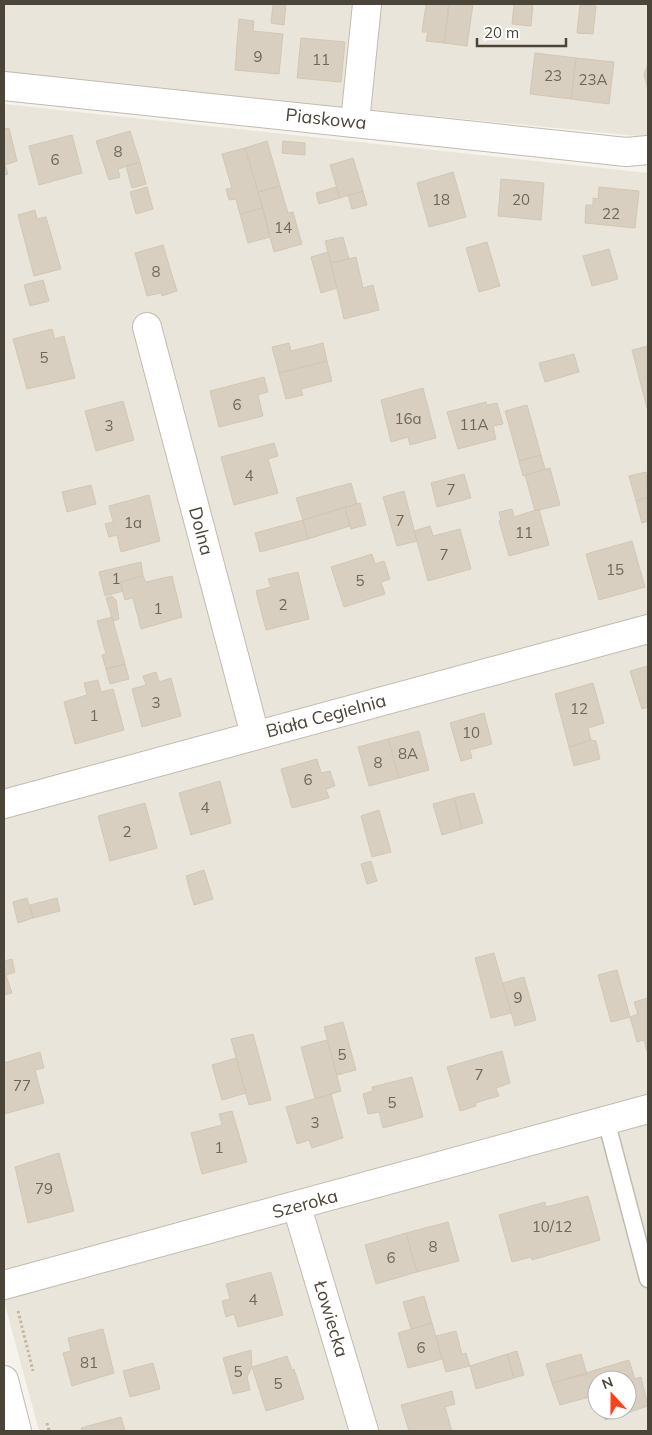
<svg xmlns="http://www.w3.org/2000/svg" width="652" height="1435" font-family="Mulish,sans-serif">
<style>
.residential{fill:#eae5da;fill-rule:evenodd}
.building{fill:#d8cfc1;stroke:#d3c7b4}
.lines{fill:none;stroke-linecap:round;stroke-linejoin:round}
.service-casing{stroke:#c2bbae;stroke-width:19}
.minor-casing{stroke:#c2bbae;stroke-width:30}
.tertiary-casing{stroke:#c2bbae;stroke-width:30}
.path{stroke:#c4b79f;stroke-width:3;stroke-dasharray:2.5 2.5;stroke-linecap:butt}
.service{stroke:#fff;stroke-width:16}
.minor{stroke:#fff;stroke-width:28}
.tertiary{stroke:#fff;stroke-width:28}
.labels{text-anchor:middle;stroke-width:4;stroke-linejoin:round;paint-order:stroke}
.number-label{font-size:15px;fill:#6e675b}
.street-label{font-size:18px;fill:#4b4439;stroke:#fff}
</style>
<rect width="100%" height="100%" fill="#f6f3ec"/>
<path class="residential" d="M 4,4 L 648,4 L 648,137 L 4,74 Z
M 4,104 L 648,173 L 648,1431 L 39,1431 L 4,1301 ZM 597,1380 L 627,1380 L 627,1410 L 597,1410 Z"/>
<path class="building" d="M 273,4 L 286,4 L 284,25 L 271,23 Z
M 426,4 L 449,4 L 444,43 L 426,41 L 428,32 L 422,32 Z
M 449,4 L 473,4 L 467,46 L 444,43 Z
M 514,4 L 533,4 L 531,26 L 512,24 Z
M 580,5 L 596,6 L 593,34 L 577,33 Z
M 239,19 L 254,21 L 253,31 L 283,34 L 279,74 L 235,70 Z
M 301,38 L 345,42 L 341,82 L 297,78 Z
M 535,53 L 576,58 L 571,99 L 530,94 Z
M 576,58 L 614,62 L 609,104 L 571,99 Z
M 648,65 L 648,90 L 644,74 Z
M 9,128 L 17,161 L 5,165 L 8,174 L 4,175 L 4,129 Z
M 130,131 L 140,162 L 118,169 L 120,177 L 109,180 L 96,141 Z
M 72,135 L 82,173 L 39,185 L 29,146 Z
M 267,141 L 280,186 L 258,192 L 245,148 Z
M 283,141 L 305,143 L 305,155 L 282,153 Z
M 245,148 L 263,208 L 240,214 L 236,199 L 229,200 L 226,189 L 232,188 L 222,154 Z
M 353,158 L 363,191 L 340,198 L 330,165 Z
M 140,162 L 146,184 L 132,188 L 126,166 Z
M 453,172 L 466,217 L 429,227 L 417,183 Z
M 501,179 L 544,183 L 541,220 L 498,216 Z
M 280,186 L 288,213 L 293,212 L 302,244 L 274,252 L 258,192 Z
M 147,187 L 153,209 L 136,214 L 130,192 Z
M 336,187 L 340,198 L 319,204 L 316,193 Z
M 599,187 L 639,191 L 635,228 L 585,223 L 586,205 L 593,205 L 593,198 L 598,199 Z
M 363,191 L 367,205 L 352,209 L 348,195 Z
M 263,208 L 270,237 L 248,243 L 240,214 Z
M 35,210 L 37,219 L 46,217 L 61,269 L 34,276 L 18,215 Z
M 343,237 L 349,259 L 331,263 L 325,241 Z
M 487,242 L 500,286 L 479,292 L 466,248 Z
M 163,245 L 177,291 L 162,296 L 161,293 L 147,296 L 135,253 Z
M 609,249 L 618,279 L 592,286 L 583,256 Z
M 328,252 L 337,288 L 321,293 L 311,257 Z
M 356,257 L 363,288 L 373,285 L 379,310 L 344,319 L 331,263 Z
M 43,280 L 49,301 L 30,306 L 24,285 Z
M 52,329 L 55,339 L 64,336 L 75,378 L 27,389 L 13,339 Z
M 289,343 L 291,351 L 323,343 L 327,361 L 279,373 L 272,347 Z
M 648,346 L 648,408 L 647,408 L 632,350 Z
M 574,354 L 579,372 L 545,382 L 539,363 Z
M 327,361 L 332,381 L 301,389 L 303,395 L 286,399 L 279,373 Z
M 264,377 L 268,392 L 258,395 L 263,416 L 219,427 L 210,391 Z
M 423,388 L 436,438 L 410,445 L 408,437 L 391,442 L 381,400 Z
M 123,401 L 134,440 L 96,451 L 85,411 Z
M 486,402 L 487,405 L 497,403 L 503,424 L 493,426 L 496,439 L 458,449 L 447,412 Z
M 527,405 L 541,455 L 519,461 L 505,411 Z
M 274,443 L 278,456 L 268,459 L 278,493 L 234,505 L 221,457 Z
M 541,455 L 545,469 L 523,476 L 519,461 Z
M 550,468 L 560,505 L 535,511 L 525,475 Z
M 646,472 L 648,497 L 636,501 L 629,476 Z
M 464,474 L 471,498 L 437,507 L 431,483 Z
M 351,483 L 357,504 L 303,520 L 296,498 Z
M 91,485 L 96,504 L 67,512 L 62,492 Z
M 404,491 L 417,541 L 397,546 L 383,497 Z
M 149,495 L 160,541 L 121,552 L 117,535 L 109,537 L 105,524 L 113,522 L 109,506 Z
M 648,497 L 648,521 L 642,523 L 636,501 Z
M 360,503 L 366,525 L 351,529 L 345,507 Z
M 345,507 L 350,526 L 308,539 L 303,520 Z
M 512,509 L 514,517 L 539,509 L 549,545 L 509,556 L 499,521 L 501,520 L 499,512 Z
M 303,520 L 308,539 L 260,552 L 255,533 Z
M 430,526 L 433,536 L 460,529 L 471,569 L 428,581 L 414,531 Z
M 632,541 L 645,587 L 599,600 L 586,554 Z
M 372,554 L 375,564 L 384,561 L 390,579 L 381,582 L 385,594 L 344,607 L 331,567 Z
M 141,562 L 143,576 L 120,582 L 123,591 L 105,596 L 99,572 Z
M 298,572 L 309,619 L 266,630 L 256,591 L 271,587 L 268,579 Z
M 143,576 L 146,582 L 172,576 L 182,617 L 141,629 L 133,598 L 125,600 L 120,582 Z
M 112,596 L 116,600 L 119,619 L 113,621 L 106,598 Z
M 112,617 L 125,664 L 106,669 L 102,655 L 106,654 L 97,621 Z
M 125,664 L 129,679 L 110,684 L 106,669 Z
M 648,666 L 648,707 L 642,709 L 630,671 Z
M 156,672 L 159,682 L 171,678 L 181,716 L 142,727 L 132,689 L 146,685 L 143,676 Z
M 98,680 L 101,692 L 113,689 L 124,730 L 75,744 L 64,702 L 87,695 L 84,683 Z
M 593,683 L 604,723 L 588,728 L 591,740 L 569,747 L 555,694 Z
M 484,713 L 492,744 L 470,750 L 472,758 L 461,761 L 450,723 Z
M 419,731 L 429,770 L 399,778 L 388,739 Z
M 388,739 L 399,778 L 369,786 L 358,747 Z
M 591,740 L 596,741 L 600,759 L 574,766 L 569,747 Z
M 317,759 L 321,773 L 330,771 L 335,786 L 326,789 L 329,798 L 292,808 L 281,769 Z
M 220,781 L 231,823 L 191,835 L 179,793 Z
M 474,793 L 483,823 L 462,829 L 454,798 Z
M 454,798 L 462,829 L 442,835 L 433,804 Z
M 145,803 L 157,848 L 110,861 L 98,816 Z
M 379,810 L 391,852 L 372,857 L 361,816 Z
M 371,861 L 377,881 L 367,884 L 361,864 Z
M 204,870 L 213,899 L 194,905 L 186,876 Z
M 27,898 L 33,918 L 18,923 L 13,902 Z
M 57,898 L 60,911 L 33,918 L 30,905 Z
M 494,953 L 511,1013 L 491,1018 L 475,958 Z
M 12,959 L 15,972 L 6,975 L 12,993 L 4,995 L 4,961 Z
M 617,970 L 630,1017 L 611,1022 L 598,975 Z
M 524,977 L 536,1020 L 515,1026 L 503,983 Z
M 648,998 L 648,1055 L 644,1040 L 637,1042 L 630,1017 L 638,1014 L 634,1002 Z
M 343,1022 L 356,1070 L 337,1075 L 324,1027 Z
M 253,1034 L 271,1100 L 249,1105 L 231,1039 Z
M 327,1040 L 341,1091 L 315,1099 L 301,1047 Z
M 502,1051 L 510,1083 L 496,1088 L 499,1096 L 475,1103 L 476,1106 L 460,1111 L 447,1067 Z
M 40,1052 L 44,1068 L 35,1070 L 44,1103 L 4,1114 L 4,1063 Z
M 236,1058 L 246,1093 L 222,1100 L 212,1065 Z
M 412,1077 L 423,1117 L 383,1128 L 379,1112 L 368,1114 L 363,1094 L 373,1091 L 372,1087 Z
M 331,1094 L 343,1138 L 312,1148 L 309,1140 L 297,1144 L 286,1107 Z
M 232,1111 L 247,1162 L 202,1174 L 191,1133 L 222,1125 L 219,1114 Z
M 59,1153 L 74,1211 L 28,1223 L 15,1167 Z
M 588,1196 L 600,1240 L 532,1260 L 531,1257 L 512,1262 L 499,1215 L 545,1202 L 546,1207 Z
M 448,1222 L 459,1261 L 417,1272 L 406,1233 Z
M 406,1233 L 417,1272 L 376,1284 L 365,1245 Z
M 271,1272 L 283,1315 L 238,1327 L 234,1314 L 226,1317 L 222,1301 L 230,1299 L 226,1284 Z
M 424,1296 L 432,1323 L 411,1329 L 403,1302 Z
M 432,1323 L 442,1359 L 408,1368 L 398,1333 Z
M 103,1329 L 114,1373 L 72,1386 L 63,1353 L 71,1351 L 68,1338 Z
M 456,1331 L 462,1354 L 466,1353 L 470,1366 L 446,1372 L 436,1336 Z
M 251,1350 L 252,1367 L 247,1377 L 250,1390 L 233,1394 L 223,1358 Z
M 517,1351 L 524,1375 L 514,1378 L 507,1354 Z
M 507,1354 L 514,1378 L 476,1389 L 470,1366 Z
M 581,1354 L 587,1374 L 552,1383 L 546,1364 Z
M 287,1356 L 292,1370 L 294,1369 L 304,1399 L 266,1411 L 252,1367 Z
M 629,1360 L 635,1379 L 641,1377 L 648,1406 L 605,1420 L 602,1410 L 627,1410 L 627,1380 L 597,1380 L 597,1395 L 560,1405 L 552,1383 Z
M 153,1363 L 160,1389 L 130,1397 L 123,1371 Z
M 452,1391 L 455,1404 L 445,1407 L 452,1431 L 409,1431 L 401,1405 Z
M 121,1417 L 125,1431 L 82,1431 L 81,1428 Z"/>
<g class="lines">
<g class="service-casing">
<path id="service" d="M 606,1120 L 648,1279"/>
</g>
<g class="minor-casing">
<path id="minor" d="M 4,86 L 626,152 L 648,150
M 355,122 L 367,4
M 147,327 L 255,735
M 4,804 L 648,629
M 297,1207 L 364,1431
M 4,1285 L 648,1109"/>
</g>
<g class="tertiary-casing">
<path id="tertiary" d="M 4,1380 L 17,1431"/>
</g>
<path class="path" d="M 18,1311 L 33,1371
M 47,1423 L 49,1431"/>
<use href="#service" class="service"/>
<use href="#minor" class="minor"/>
<use href="#tertiary" class="tertiary"/>
</g>
<g class="labels">
<g class="number-label">
<text x="258" y="62">9</text>
<text x="321" y="65">11</text>
<text x="553" y="81">23</text>
<text x="593" y="85">23A</text>
<text x="118" y="157">8</text>
<text x="55" y="165">6</text>
<text x="441" y="205">18</text>
<text x="521" y="205">20</text>
<text x="611" y="219">22</text>
<text x="283" y="233">14</text>
<text x="156" y="277">8</text>
<text x="44" y="363">5</text>
<text x="237" y="410">6</text>
<text x="408" y="424">16a</text>
<text x="474" y="430">11A</text>
<text x="109" y="431">3</text>
<text x="249" y="481">4</text>
<text x="451" y="495">7</text>
<text x="400" y="526">7</text>
<text x="133" y="528">1a</text>
<text x="524" y="538">11</text>
<text x="444" y="560">7</text>
<text x="615" y="575">15</text>
<text x="116" y="584">1</text>
<text x="360" y="586">5</text>
<text x="283" y="610">2</text>
<text x="158" y="614">1</text>
<text x="156" y="708">3</text>
<text x="579" y="714">12</text>
<text x="94" y="721">1</text>
<text x="471" y="738">10</text>
<text x="408" y="759">8A</text>
<text x="378" y="768">8</text>
<text x="308" y="785">6</text>
<text x="205" y="813">4</text>
<text x="127" y="837">2</text>
<text x="518" y="1003">9</text>
<text x="342" y="1060">5</text>
<text x="479" y="1080">7</text>
<text x="22" y="1091">77</text>
<text x="392" y="1108">5</text>
<text x="315" y="1128">3</text>
<text x="219" y="1153">1</text>
<text x="44" y="1194">79</text>
<text x="552" y="1232">10/12</text>
<text x="433" y="1252">8</text>
<text x="391" y="1263">6</text>
<text x="253" y="1305">4</text>
<text x="421" y="1353">6</text>
<text x="89" y="1368">81</text>
<text x="238" y="1377">5</text>
<text x="278" y="1389">5</text>
</g>
<g class="street-label">
<text transform="translate(326 119) rotate(6)" y="6">Piaskowa</text>
<text transform="translate(201 531) rotate(75)" y="6">Dolna</text>
<text transform="translate(326 716) rotate(-15)" y="6">Biała Cegielnia</text>
<text transform="translate(305 1204) rotate(-15)" y="6">Szeroka</text>
<text transform="translate(331 1319) rotate(73)" y="6">Łowiecka</text>
</g>
</g>
<rect width="652" height="1435" fill="none" stroke="#4b4439" stroke-width="10"/>
<g transform="translate(612 1395) rotate(339)"><circle r="24" fill="#ffffff" stroke="#b7b4b0"/>
<path d="M0-4L9 19L0 12L-9 19Z" fill="#fc3f1d"/>
<text y="-8" font-size="14" font-weight="bold" text-anchor="middle" fill="#4b4439">N</text>
</g>
<path d="M477 38v8h89v-8" fill="none" stroke="#4b4439" stroke-width="2.5"/>
<text x="484" y="38" font-size="15" fill="#4b4439" stroke="#ffffff" stroke-width="4" paint-order="stroke">20 m</text>
</svg>
